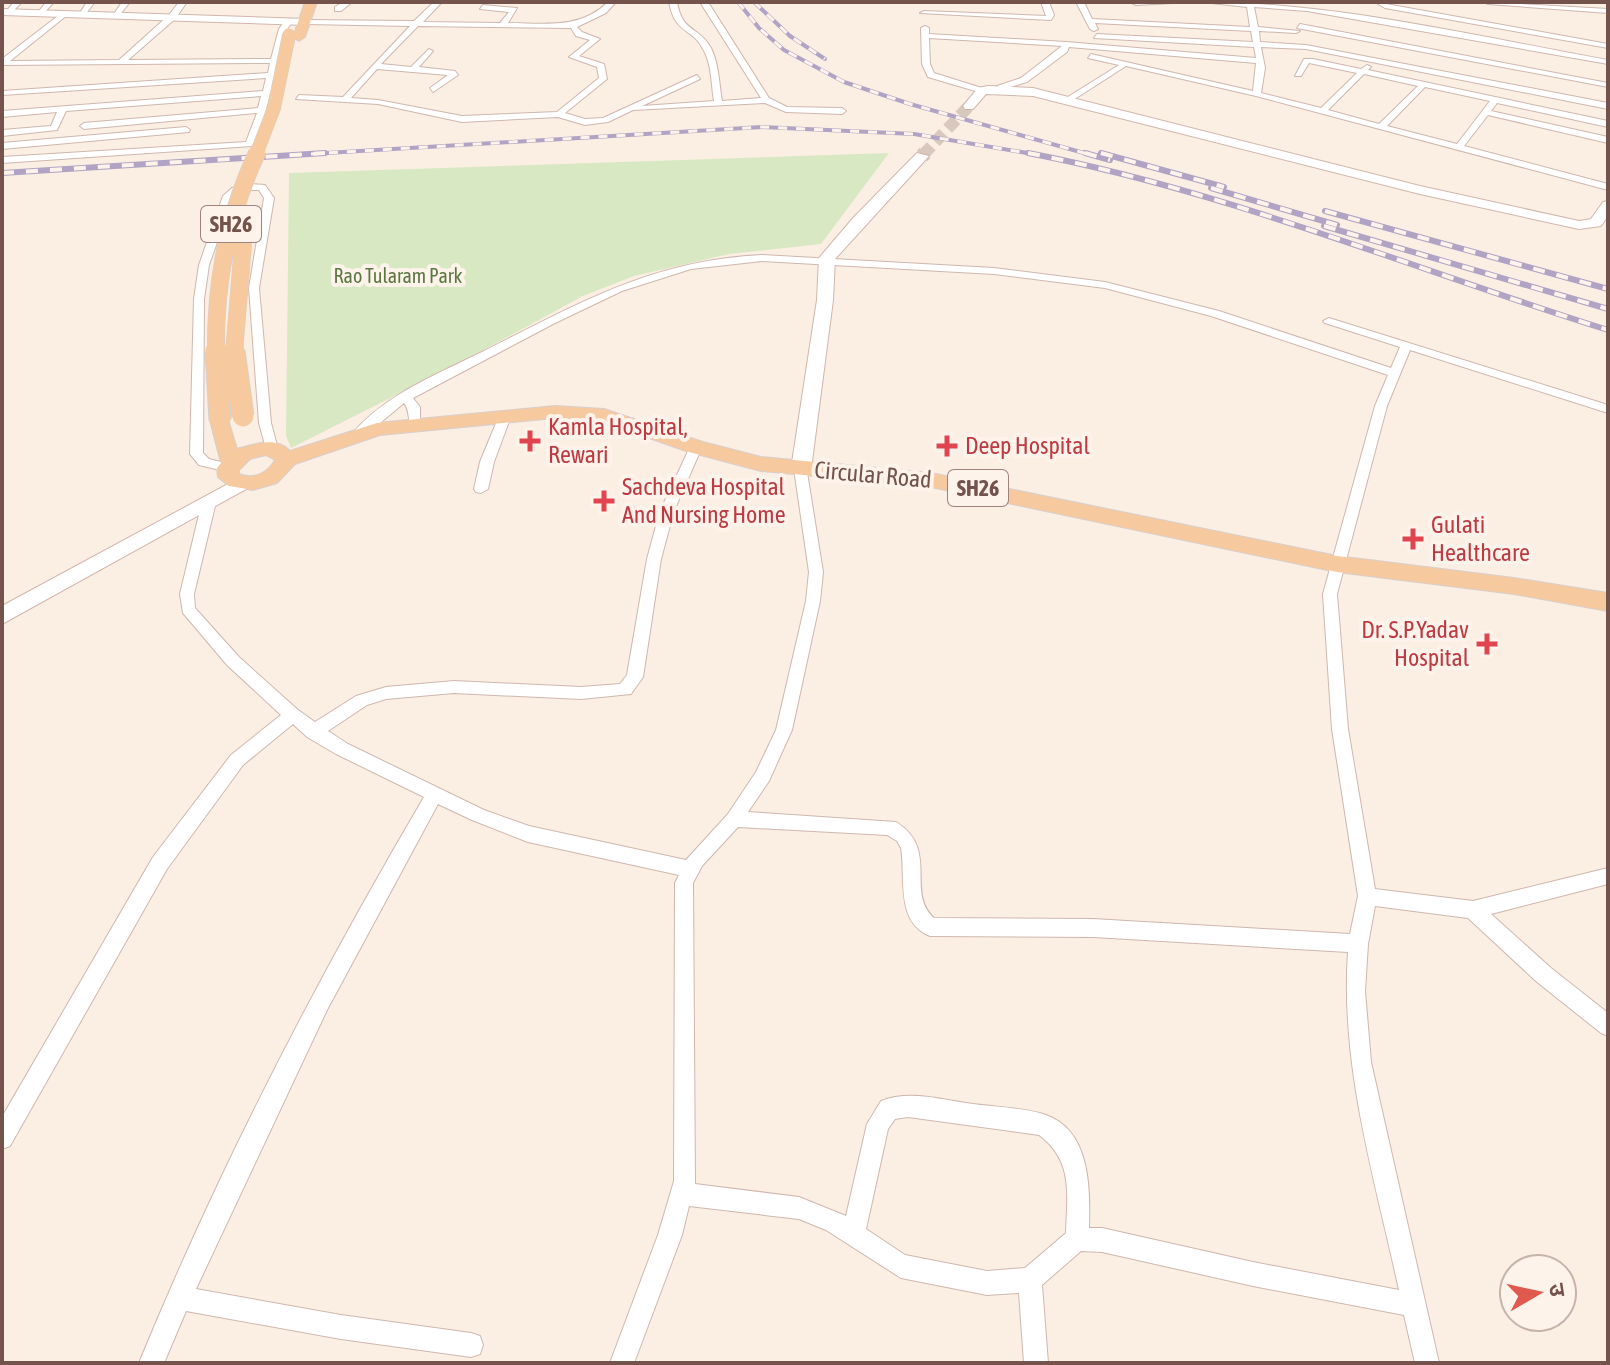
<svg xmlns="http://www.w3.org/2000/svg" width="1610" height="1365" font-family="'Asap Condensed','Noto Sans Devanagari',sans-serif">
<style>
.green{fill:#d8e8c3}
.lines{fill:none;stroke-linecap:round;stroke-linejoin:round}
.secondary-tunnel-far1{stroke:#d9c8be;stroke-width:12;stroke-dasharray:12 6;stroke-linecap:butt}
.secondary-tunnel{stroke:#d9c8be;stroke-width:15;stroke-dasharray:15 8;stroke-linecap:butt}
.street-casing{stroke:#ceb7ae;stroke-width:2}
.secondary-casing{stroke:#d1b6ac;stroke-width:2}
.primary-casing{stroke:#d8cfcd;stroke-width:2}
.street{fill:#fff;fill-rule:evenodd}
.secondary{fill:#fff;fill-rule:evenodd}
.primary{fill:#f7c99f;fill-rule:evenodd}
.rail-far1-casing{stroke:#b0a3c4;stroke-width:4}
.rail-casing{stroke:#b0a3c4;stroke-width:6}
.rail-far1{stroke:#fef3ea;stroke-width:3;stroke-dasharray:9;stroke-linecap:butt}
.rail{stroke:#fef3ea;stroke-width:4;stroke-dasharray:12;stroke-linecap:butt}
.primary-bridge-far2-casing{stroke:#d8cfcd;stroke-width:14;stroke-linecap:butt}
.primary-bridge-far1-casing{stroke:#d8cfcd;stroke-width:18;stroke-linecap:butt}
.primary-bridge-casing{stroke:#d8cfcd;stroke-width:23;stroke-linecap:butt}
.primary-bridge-far2{stroke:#f7c99f;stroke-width:13}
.primary-bridge-far1{stroke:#f7c99f;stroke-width:17}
.primary-bridge{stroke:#f7c99f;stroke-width:21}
.health-dot{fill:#e0444e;stroke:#fef3ea;stroke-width:3}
.labels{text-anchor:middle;stroke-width:8;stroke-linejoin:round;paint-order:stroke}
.far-park-label{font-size:20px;fill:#5b7843;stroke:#fef3ea}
.shield{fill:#fef3ea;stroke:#9d837b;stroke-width:2}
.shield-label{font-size:22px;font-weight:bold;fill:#73534b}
.health-label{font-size:24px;fill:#be3a42;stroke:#fef3ea;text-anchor:start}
.street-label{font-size:24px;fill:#73534b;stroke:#fef3ea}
</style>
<rect width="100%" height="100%" fill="#fbefe4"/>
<path class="green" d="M 889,153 L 821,244 L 729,254 L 634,276 L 583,296 L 454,366 L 291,448 L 286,436 L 289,173 Z"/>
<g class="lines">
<path class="secondary-tunnel-far1" d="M 923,155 L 969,106"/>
<path class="secondary-tunnel" d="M 922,156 L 925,153"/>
<g class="street-casing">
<path id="street" d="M 14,2 L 22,2 L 10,14 L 4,14 Z
M 46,2 L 54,2 L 42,15 L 36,15 Z
M 87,2 L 95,2 L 84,16 L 78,16 Z
M 122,2 L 130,2 L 118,17 L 112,17 Z
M 179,2 L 187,2 L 175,19 L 128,60 L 271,59 L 279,29 L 286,19 L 293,21 L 287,29 L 263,121 L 252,146 L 2,163 L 2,157 L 246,142 L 257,113 L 84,129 L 80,126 L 84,123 L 258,108 L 261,96 L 66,111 L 57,130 L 2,136 L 2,130 L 51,126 L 57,112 L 2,117 L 2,111 L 263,91 L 266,78 L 2,95 L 2,91 L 268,73 L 270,63 L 2,65 L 2,59 L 63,12 L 66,16 L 10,61 L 119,60 L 169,15 Z
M 343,2 L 352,2 L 341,11 L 335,11 L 335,7 Z
M 434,2 L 442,2 L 423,22 L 500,23 L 509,12 L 480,9 L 483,5 L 517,8 L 508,23 C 544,23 580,30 608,2 L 616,2 L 606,13 L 577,27 L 582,32 L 600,39 L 579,56 L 604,64 L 607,79 L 565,113 L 585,119 L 603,118 L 697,75 L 700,79 L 642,106 L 714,101 C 711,84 712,64 703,49 C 692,27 675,35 669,2 L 677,2 C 682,33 699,26 711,48 C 719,64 719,84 722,101 L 761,98 L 700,2 L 708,2 L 769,98 L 787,107 L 842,108 L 846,111 L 842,114 L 786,112 L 765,103 L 633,110 L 608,122 L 585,125 L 558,117 L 462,122 L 378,104 L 296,99 L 299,95 L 343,97 L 410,26 L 306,24 L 303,20 L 414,21 ZM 418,26 L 571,28 L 576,36 L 590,40 L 569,57 L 597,67 L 599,78 L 557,112 L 462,116 L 378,100 L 351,98 L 377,69 L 448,75 L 430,88 L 433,92 L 458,75 L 455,71 L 419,67 L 433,51 L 429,49 L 411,67 L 381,64 Z
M 1041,2 L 1049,2 L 1054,15 L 1051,20 L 920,13 L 924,11 L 1046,16 Z
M 1076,2 L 1084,2 L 1092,19 L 1250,27 L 1247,7 L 1202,2 C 1334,2 1475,36 1608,60 L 1608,64 L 1307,11 L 1254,7 L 1258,27 L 1300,31 L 1296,33 L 1259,31 L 1260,42 L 1306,45 L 1608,103 L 1608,109 L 1306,49 L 1261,47 L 1265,68 L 1261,93 L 1321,108 L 1357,73 L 1309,63 L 1301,76 L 1295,76 L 1304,59 L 1313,59 L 1361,69 L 1367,65 L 1371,67 L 1368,70 L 1608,121 L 1608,127 L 1497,103 L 1491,111 L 1608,137 L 1608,143 L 1488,115 L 1464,146 L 1608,184 L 1608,190 L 1256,96 L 1126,66 L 1070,102 L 1063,100 L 1119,65 L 1088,58 L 1091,54 L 1253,91 L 1256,63 L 1069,47 L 1067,52 L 1027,82 L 1000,90 L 997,86 L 1021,78 L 1062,46 L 929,38 L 930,64 L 934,73 L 985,89 L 982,93 L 928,77 L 922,64 L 921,28 L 925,26 L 929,28 L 929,34 L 1066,42 L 1256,58 L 1254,47 L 1094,38 L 1097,34 L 1253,42 L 1251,31 L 1095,23 L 1098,29 L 1094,31 L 1090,29 ZM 1364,74 L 1418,86 L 1379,124 L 1328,110 ZM 1425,87 L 1490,101 L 1457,144 L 1387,126 Z
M 1191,2 L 1136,5 L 1132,3 L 1133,2 Z
M 1375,2 L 1608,44 L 1608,48 L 1385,8 Z
M 1484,2 L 1608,9 L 1608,13 L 1488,4 Z
M 1300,24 L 1608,83 L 1608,87 L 1297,28 Z
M 186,127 L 190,130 L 189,132 L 2,149 L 2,143 Z
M 248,184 L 265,185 L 274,198 L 259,288 L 271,423 L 278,449 L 272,453 L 267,452 L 259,423 L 249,288 L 264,198 L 259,190 L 242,190 L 233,197 L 209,265 L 204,299 L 203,453 L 209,459 L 233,465 L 235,468 L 228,472 L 199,465 L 190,454 L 194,299 L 199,265 L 223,196 L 232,188 Z
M 762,255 L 994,268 L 1105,282 L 1219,311 L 1391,368 L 1400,347 L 1325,323 L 1323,321 L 1329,318 L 1608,405 L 1608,413 L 1410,350 L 1387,406 L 1337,594 L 1348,729 L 1375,889 L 1473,901 L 1608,868 L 1608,884 L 1491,914 L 1551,968 L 1608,1013 L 1608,1036 L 1601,1033 L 1537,982 L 1468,918 L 1375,906 L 1368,944 L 1365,991 L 1371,1062 L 1439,1363 L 1415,1363 L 1404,1315 L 1253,1286 L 1102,1252 L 1081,1251 L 1042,1285 L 1048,1363 L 1024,1363 L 1019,1293 L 987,1295 L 901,1278 L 826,1230 L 799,1219 L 689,1206 L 682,1235 L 634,1363 L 610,1363 L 658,1235 L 674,1181 L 675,883 L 679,875 L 528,842 L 472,820 L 438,804 L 327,1010 L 196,1289 L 341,1315 L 471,1333 L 480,1336 L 483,1345 L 480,1354 L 471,1357 L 341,1339 L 186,1311 L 164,1363 L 139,1363 C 219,1168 317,979 424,797 L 336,754 L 307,737 L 293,724 L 243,765 L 167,869 L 10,1146 L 2,1149 L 2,1117 L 153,857 L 231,755 L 281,715 L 227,665 L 183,613 L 180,594 L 202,502 L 209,498 L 216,502 L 194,594 L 195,608 L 239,657 L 298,710 L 315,722 L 356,696 L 386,687 L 454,681 L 581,687 L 620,684 L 627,675 L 647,559 L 660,511 L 690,447 L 691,444 L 701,444 L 702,447 L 674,511 L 661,559 L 643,677 L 631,694 L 581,699 L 454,693 L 386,699 L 367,705 L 328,731 L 348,744 L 484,810 L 529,826 L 686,860 L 728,814 L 756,772 L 776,730 L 806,601 L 809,572 L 794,469 L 796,466 L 806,466 L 823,572 L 820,601 L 792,730 L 769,781 L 748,812 L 896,822 C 940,849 905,892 934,918 L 1093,919 L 1350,934 L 1358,896 L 1332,729 L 1323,594 L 1375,406 L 1388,375 L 1211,316 L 1105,288 L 994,274 L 762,261 L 691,269 L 622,291 L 555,323 L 413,398 L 420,407 L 420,427 L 412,427 C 407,419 410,410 404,403 L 362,438 L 357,439 L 351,435 C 383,396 435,375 480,353 C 576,305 651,260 762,255 ZM 738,827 L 887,835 L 897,841 L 901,848 C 906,877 895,922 930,936 L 1093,937 L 1348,952 C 1340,1067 1375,1179 1399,1290 L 1253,1262 L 1102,1228 L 1089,1228 C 1090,1189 1091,1131 1046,1115 C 1022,1107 992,1107 966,1103 C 939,1099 908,1090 881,1101 L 867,1124 L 846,1216 L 799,1197 L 695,1184 L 693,883 L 702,866 ZM 908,1117 L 1039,1135 C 1074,1161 1067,1195 1066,1233 L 1025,1268 L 987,1271 L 905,1255 L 866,1229 L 888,1129 L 895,1119 Z
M 505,412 L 511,416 L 494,462 L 488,489 L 481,493 L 476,492 L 474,489 L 480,462 L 499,416 Z"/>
</g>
<g class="secondary-casing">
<path id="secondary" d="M 2,9 L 306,19 L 311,22 L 306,25 L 2,15 Z
M 988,86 L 1033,88 L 1420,186 L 1579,221 L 1591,219 L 1603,202 L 1608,201 L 1608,216 L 1601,226 L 1579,229 L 1420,194 L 1033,96 L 986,94 L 973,109 L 965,109 L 963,106 L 978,88 Z
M 917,153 L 929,156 L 835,259 L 833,300 L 811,469 L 808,473 L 794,473 L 791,469 L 817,300 L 819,258 L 854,217 Z
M 241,477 L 251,483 L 248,488 L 2,624 L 2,606 Z"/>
</g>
<g class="primary-casing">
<path id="primary" d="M 305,2 L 317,2 L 305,37 L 299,41 L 293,37 Z
M 555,406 L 604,409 L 703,442 L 761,457 L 931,473 L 1337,556 L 1514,578 L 1608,593 L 1608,611 L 1514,594 L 1337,572 L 931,487 L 761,471 L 689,452 L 595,419 L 555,418 L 380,435 L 295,464 L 277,483 L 253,490 L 229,486 L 218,477 L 217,468 L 221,463 L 210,420 L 213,416 L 227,416 L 237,449 C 255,444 276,436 290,451 L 377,423 ZM 266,455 L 275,460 C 268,473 254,480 239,474 L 239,470 L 250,459 Z"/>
</g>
<use href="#street" class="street"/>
<use href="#secondary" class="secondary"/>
<use href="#primary" class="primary"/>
<g class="rail-far1-casing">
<path id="rail-far1" d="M 738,2 L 759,28 L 784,50 L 844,82 L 910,104 L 1091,155
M 754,2 L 790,36 L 825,59
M 1101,153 L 1107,155
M 293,155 L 762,127 L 914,134 L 1039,155"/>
</g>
<g class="rail-casing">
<path id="rail" d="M 1028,153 C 1227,191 1416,270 1608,330
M 1085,153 L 1110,160
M 1101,153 L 1224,187
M 2,173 L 325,153
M 1211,188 L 1337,225
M 1325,211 L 1608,289
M 1324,226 L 1608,309"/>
</g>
<use href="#rail-far1" class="rail-far1"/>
<use href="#rail" class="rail"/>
<g class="primary-bridge-far2-casing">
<path id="primary-bridge-far2" d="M 256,155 L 274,108 L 289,35"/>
</g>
<g class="primary-bridge-far1-casing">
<path id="primary-bridge-far1" d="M 216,353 C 215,282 227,217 257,153
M 234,353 L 243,244"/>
</g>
<g class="primary-bridge-casing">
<path id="primary-bridge" d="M 216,351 L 220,420
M 234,351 L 243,416"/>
</g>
<use href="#primary-bridge-far2" class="primary-bridge-far2"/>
<use href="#primary-bridge-far1" class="primary-bridge-far1"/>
<use href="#primary-bridge" class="primary-bridge"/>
</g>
<g class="health-dot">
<path d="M526 429h8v8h8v8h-8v8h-8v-8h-8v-8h8z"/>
<path d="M943 434h8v8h8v8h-8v8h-8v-8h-8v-8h8z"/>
<path d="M600 489h8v8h8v8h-8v8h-8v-8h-8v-8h8z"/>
<path d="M1409 527h8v8h8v8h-8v8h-8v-8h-8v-8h8z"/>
<path d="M1483 632h8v8h8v8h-8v8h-8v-8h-8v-8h8z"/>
</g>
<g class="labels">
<g class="far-park-label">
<text x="398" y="283">Rao Tularam Park</text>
</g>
<g class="shield">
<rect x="201" y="206" width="60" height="36" rx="6"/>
<rect x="948" y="470" width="60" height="36" rx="6"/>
</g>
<g class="shield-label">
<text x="231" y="232">SH26</text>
<text x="978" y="496">SH26</text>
</g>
<g class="health-label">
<text x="548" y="435">Kamla Hospital,<tspan x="548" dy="28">Rewari</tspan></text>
<text x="965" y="454">Deep Hospital</text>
<text x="622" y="495">Sachdeva Hospital<tspan x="622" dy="28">And Nursing Home</tspan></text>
<text x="1431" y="533">Gulati<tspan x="1431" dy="28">Healthcare</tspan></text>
<text x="1469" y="638" text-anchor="end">Dr. S.P.Yadav<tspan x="1469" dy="28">Hospital</tspan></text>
</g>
<g class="street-label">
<text transform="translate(873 475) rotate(5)" y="8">Circular Road</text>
</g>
</g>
<rect width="1610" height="1365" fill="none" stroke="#73534b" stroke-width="8"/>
<g transform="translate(1538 1293) rotate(81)"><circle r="38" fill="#fef3ea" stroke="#c6b3aa" stroke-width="2"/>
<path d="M0-6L14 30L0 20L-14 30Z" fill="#e0594e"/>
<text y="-12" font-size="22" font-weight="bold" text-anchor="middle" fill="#73534b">उ</text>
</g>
</svg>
